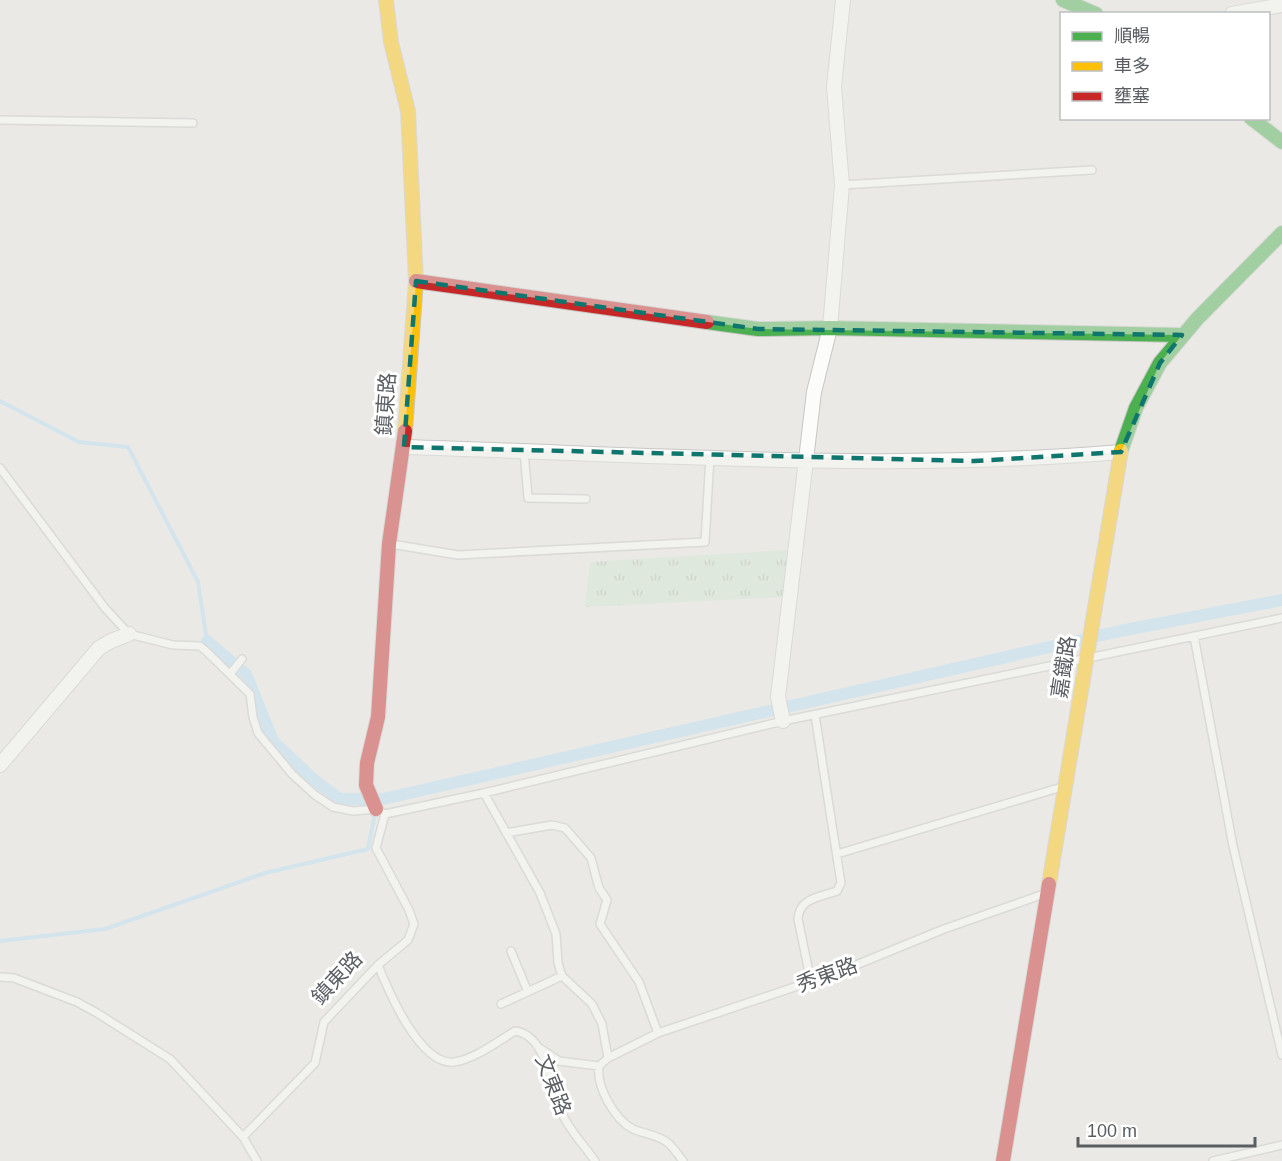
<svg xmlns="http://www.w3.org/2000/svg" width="1282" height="1161" font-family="Arial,'Noto Sans TC',sans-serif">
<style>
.grass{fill:url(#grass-tufts)}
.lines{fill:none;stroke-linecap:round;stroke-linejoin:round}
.stream{stroke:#b8def5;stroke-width:4}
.canal{stroke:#b8def5;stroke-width:12}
.lane-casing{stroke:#c7c7c7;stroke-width:10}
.street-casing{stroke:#c7c7c7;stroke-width:16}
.fast-casing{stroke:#c6c6c5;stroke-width:16}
.slow-casing{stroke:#c6c6c5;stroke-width:16}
.jam-casing{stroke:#c6c6c5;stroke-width:16}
.lane{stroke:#fcfcfb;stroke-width:7}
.street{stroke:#fcfcfb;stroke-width:14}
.fast{stroke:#4caf50;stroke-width:14}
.slow{stroke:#ffc107;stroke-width:14}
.jam{stroke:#c62828;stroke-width:14}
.marked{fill:none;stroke:#0f766e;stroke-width:4.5;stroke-dasharray:12 8;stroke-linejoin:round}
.labels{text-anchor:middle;stroke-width:6;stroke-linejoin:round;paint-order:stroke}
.street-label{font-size:21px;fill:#5a5e62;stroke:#fff}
</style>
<defs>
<pattern id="grass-tufts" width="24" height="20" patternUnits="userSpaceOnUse" patternTransform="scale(1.5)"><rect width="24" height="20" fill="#d3e6d0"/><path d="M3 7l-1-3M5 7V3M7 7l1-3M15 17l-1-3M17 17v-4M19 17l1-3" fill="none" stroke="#aebeac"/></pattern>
</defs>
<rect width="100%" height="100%" fill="#eae9e5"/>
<path class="grass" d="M 787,550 L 783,597 L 585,607 L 590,562 Z"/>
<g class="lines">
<path class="stream" d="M 0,401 L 79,442 L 128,447 L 198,582 L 207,641
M 0,941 L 105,929 L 265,873 L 368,849 L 375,814"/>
<path class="canal" d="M 207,641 L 246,674 L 273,741 L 313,779 L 340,799 L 383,799 L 1120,631 L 1282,600"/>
<g class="lane-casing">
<path id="lane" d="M 0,120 L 193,123
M 842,185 L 1092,170
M 524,451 L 528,498 L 586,499
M 0,468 L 105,608 L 129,634 L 173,645 L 200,646 L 206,651 L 250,694 L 253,717 L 258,733 L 292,774 L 315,795 L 333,807 L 353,811 L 376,809 L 385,814 L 484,793 L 783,721 L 1282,618
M 391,544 L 458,555 L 705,542 L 710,457
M 1194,636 L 1233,846 L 1282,1055
M 230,674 L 242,659
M 484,793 L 540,893 L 556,934 L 558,963 L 562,976 L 592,1004 L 602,1024 L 608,1058 L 599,1066 C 596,1087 615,1120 633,1129 C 644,1134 659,1135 668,1143 C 674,1148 678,1155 683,1161
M 506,833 L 552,825 L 565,828 L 591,858 L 599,888 L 607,900 L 600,924 L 639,982 L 658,1033
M 837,854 L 1062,787
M 511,951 L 528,992
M 378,965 C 388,990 420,1066 454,1062 C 475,1059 497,1042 515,1031 C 547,1035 551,1088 561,1111 C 568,1129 584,1145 595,1161
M 0,977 L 14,978 L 77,1002 L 97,1013 L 170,1059 L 243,1137
M 811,982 L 798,919 C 799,898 820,897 837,891 L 841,883 L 815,715
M 501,1004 L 562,976
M 541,1049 L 559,1061 L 599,1066
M 608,1058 L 658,1033 L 839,972 L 944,929 L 1044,894
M 257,1161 L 243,1137 L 315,1063 L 324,1022 L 378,965 L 408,940 L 414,924 L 409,910 L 376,848 L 385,814
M 1213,1161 L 1282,1145"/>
</g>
<g class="street-casing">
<path id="street" d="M 1232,14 L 1282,5
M 404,447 C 642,454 883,472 1121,452
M 783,721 L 778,697 L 814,392 L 830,328 L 842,185 L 834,87 L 843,0
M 0,765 L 99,648 L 111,641 L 129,634"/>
</g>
<g class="fast-casing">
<path id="fast" d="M 1063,0 L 1096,14
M 1251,118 L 1282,142
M 707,322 L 758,329 L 830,328 L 1182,335
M 1121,451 L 1136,408 L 1160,363 L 1197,319 L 1282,233"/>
</g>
<g class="slow-casing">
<path id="slow" d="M 386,0 L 391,42 L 408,111 L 416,281 L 405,431
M 1049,884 L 1121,451"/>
</g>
<g class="jam-casing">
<path id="jam" d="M 416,281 L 707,322
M 376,809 L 366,785 L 367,763 L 378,717 L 389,544 L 405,431
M 1003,1161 L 1049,884"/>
</g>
<use href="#lane" class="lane"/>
<use href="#street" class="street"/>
<use href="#fast" class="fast"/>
<use href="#slow" class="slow"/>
<use href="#jam" class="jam"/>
</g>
<path d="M0 0H1282V1161H0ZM 416,281 L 758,329 L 1182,335 L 1160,363 L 1121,452 L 974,461 L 404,447 Z" fill="#eae9e5" fill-opacity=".55" fill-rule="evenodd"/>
<path class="marked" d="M 416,281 L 758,329 L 1182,335 L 1160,363 L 1121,452 L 974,461 L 404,447 Z"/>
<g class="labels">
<g class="street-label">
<text transform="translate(386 404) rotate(-86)" y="7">鎮東路</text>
<text transform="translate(1064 667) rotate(-81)" y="7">嘉鐵路</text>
<text transform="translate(827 975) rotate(-20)" y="7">秀東路</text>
<text transform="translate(337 978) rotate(-47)" y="7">鎮東路</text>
<text transform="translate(553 1085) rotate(69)" y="7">文東路</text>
</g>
</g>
<rect x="1060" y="12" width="210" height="108" fill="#ffffff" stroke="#bdbfc0" stroke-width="1.5"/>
<rect x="1072" y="32" width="30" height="9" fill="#4caf50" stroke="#bdbfc0" stroke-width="1.5"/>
<text x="1114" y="42" font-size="18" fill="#5a5e62">順暢</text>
<rect x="1072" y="62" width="30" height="9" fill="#ffc107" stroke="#bdbfc0" stroke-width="1.5"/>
<text x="1114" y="72" font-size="18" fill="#5a5e62">車多</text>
<rect x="1072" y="92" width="30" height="9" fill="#c62828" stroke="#bdbfc0" stroke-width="1.5"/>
<text x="1114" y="102" font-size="18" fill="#5a5e62">壅塞</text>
<path d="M1078 1137v9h177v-9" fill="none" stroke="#5a5e62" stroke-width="3"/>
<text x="1087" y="1137" font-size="18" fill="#5a5e62" stroke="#ffffff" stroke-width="4.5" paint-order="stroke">100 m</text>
</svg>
